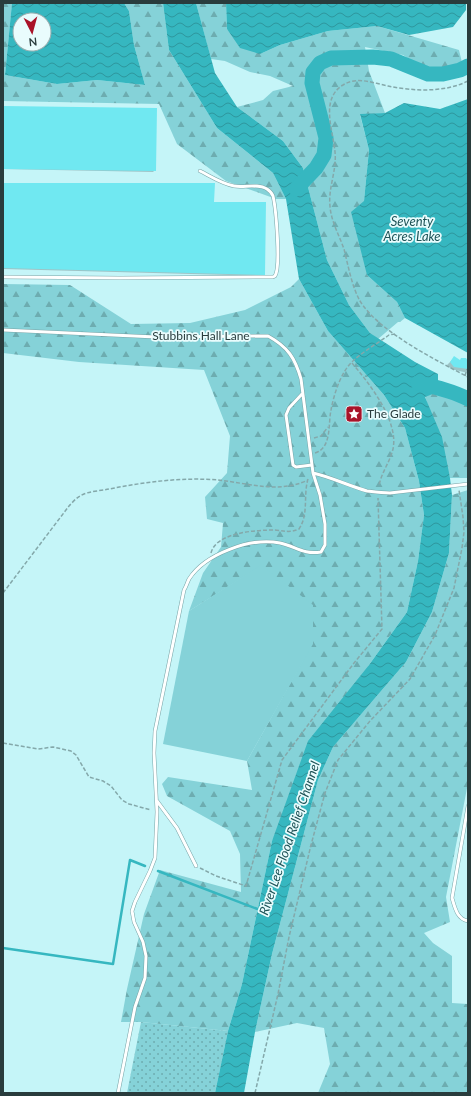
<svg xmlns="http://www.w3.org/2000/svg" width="471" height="1096" font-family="Lato,sans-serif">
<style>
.grass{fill:url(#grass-dots)}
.forest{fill:url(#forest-firs)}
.green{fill:#85d2d8}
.water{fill:url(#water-waves);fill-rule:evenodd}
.shadow{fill:#0003}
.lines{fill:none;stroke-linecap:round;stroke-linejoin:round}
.stream{stroke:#36b7c0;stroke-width:2.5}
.river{stroke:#36b7c0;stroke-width:15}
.building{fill:#70e8f1}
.service-casing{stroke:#77a4a7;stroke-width:4}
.path{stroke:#84a8aa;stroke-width:1.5;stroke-dasharray:4 2;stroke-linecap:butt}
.service{stroke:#fff;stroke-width:3}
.labels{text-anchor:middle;stroke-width:3.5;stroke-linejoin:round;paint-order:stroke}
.street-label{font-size:12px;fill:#293c3d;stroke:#e9fcfd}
.poi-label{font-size:12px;fill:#293c3d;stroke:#e9fcfd;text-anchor:start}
.water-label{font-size:13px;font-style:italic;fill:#1f5458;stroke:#e9fcfd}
</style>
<defs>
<pattern id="grass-dots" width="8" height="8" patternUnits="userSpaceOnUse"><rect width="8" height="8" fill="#85d2d8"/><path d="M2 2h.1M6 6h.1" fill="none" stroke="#6dacb0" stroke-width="1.8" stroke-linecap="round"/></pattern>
<pattern id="forest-firs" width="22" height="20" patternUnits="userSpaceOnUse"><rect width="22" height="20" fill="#85d2d8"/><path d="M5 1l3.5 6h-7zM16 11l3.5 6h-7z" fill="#6dacb0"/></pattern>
<pattern id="water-waves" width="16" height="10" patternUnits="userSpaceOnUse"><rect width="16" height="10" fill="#36b7c0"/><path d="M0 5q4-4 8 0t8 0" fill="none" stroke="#2e969d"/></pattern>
</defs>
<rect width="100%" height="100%" fill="#c5f5f8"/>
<path class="grass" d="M 141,1022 L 228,1031 L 215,1093 L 127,1093 Z"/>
<path class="forest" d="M 3,3 L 12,3 L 12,4 L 5,75 L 57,84 L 97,80 L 145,85 L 134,45 L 129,11 L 124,3 L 163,3 L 169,50 L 217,128 L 273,173 L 286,199 L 276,199 L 226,181 L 177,144 L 159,104 L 3,101 Z
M 196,3 L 226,3 L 227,29 L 260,54 L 280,45 L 328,31 L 377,26 L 459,50 L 465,75 L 439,78 L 403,55 L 365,47 L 369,71 L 385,113 L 360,115 L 369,150 L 364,201 L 367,275 L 397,302 L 405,318 L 400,322 L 398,322 L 378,339 L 370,333 L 349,305 L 327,260 L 303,168 L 283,141 L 237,107 L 263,100 L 273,91 L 293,86 L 270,76 L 250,72 L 225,61 L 211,59 Z
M 299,279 L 328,331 L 384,395 L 405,428 L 419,481 L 424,515 L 418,561 L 407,612 L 369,665 L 272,841 L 242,984 L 228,1031 L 141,1022 L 121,1022 L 127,989 L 144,914 L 160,870 L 241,892 L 240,854 L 230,831 L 167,796 L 162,784 L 168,777 L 252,790 L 247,761 L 312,644 L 261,566 L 189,611 L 203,573 L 221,547 L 223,523 L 207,519 L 205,497 L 227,473 L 230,436 L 204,370 L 79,362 L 3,353 L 3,284 L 70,285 L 131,324 L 190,323 L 245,310 L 291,287 Z
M 438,392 L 468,406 L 468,478 L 450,478 L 449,475 L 425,396 Z
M 468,490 L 468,783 L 446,897 L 450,922 L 424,933 L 433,943 L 452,956 L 452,1003 L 468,1004 L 468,1093 L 318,1093 L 330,1064 L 324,1028 L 297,1023 L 255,1032 L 272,954 L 318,780 L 333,747 L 406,662 L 432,612 L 449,553 L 452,495 Z"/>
<path class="green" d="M 261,565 L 313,605 L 313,644 L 247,761 L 163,744 L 189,611 Z"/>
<path class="water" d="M 12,3 L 124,3 L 129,11 L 134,45 L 145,85 L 97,80 L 57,84 L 5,75 ZM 20,20 L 44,20 L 44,44 L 20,44 Z
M 163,3 L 196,3 L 215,73 L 237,107 L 283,141 L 303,168 L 327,260 L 349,305 L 370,333 L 415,362 L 438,374 L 438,392 L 425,397 L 442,437 L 450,478 L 452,495 L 449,553 L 432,612 L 406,662 L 333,747 L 318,780 L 272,954 L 255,1032 L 244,1093 L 215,1093 L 228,1031 L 242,984 L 272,841 L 308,741 L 369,665 L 407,612 L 418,561 L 424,515 L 419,481 L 405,428 L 384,395 L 328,331 L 299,279 L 286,199 L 273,173 L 217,128 L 169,50 Z
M 226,3 L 466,3 L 466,10 L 453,27 L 409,35 L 377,26 L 328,31 L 280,45 L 260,54 L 240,48 L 227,29 Z
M 468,99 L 468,353 L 405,318 L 397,302 L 367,275 L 351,212 L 364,201 L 369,150 L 360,114 L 385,113 L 404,103 L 440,109 Z"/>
<path class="shadow" d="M 3,107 L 155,170 L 153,172 L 3,169 Z
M 3,184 L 213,203 L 264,275 L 263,276 L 3,269 Z
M 452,360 L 468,362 L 468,373 L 451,369 L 447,365 Z"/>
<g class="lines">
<path class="stream" d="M 158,871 L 260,910
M 3,948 L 113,964 L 130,860 L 145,866"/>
<path class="river" d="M 296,189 L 316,168 L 324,155 L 326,138 L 312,83 L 313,72 L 320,63 L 331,58 L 373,57 L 391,59 L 428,74 L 443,74 L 460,70 L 468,66
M 418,383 C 435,387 453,391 468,399"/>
</g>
<path class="building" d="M 3,106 L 157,108 L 156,171 L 3,169 Z
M 3,183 L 215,183 L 214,202 L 266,202 L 265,275 L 3,268 Z
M 454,356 L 460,360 L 461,358 L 466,358 L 468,361 L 468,369 L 454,367 L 450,362 Z"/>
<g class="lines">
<g class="service-casing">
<path id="service" d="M 3,277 L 120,278 L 273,277 L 275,276 C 281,267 276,209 273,196 C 272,193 270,191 267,189 C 257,183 244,188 234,186 C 222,184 210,176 200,171
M 3,330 L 156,337 L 268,336 C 288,347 295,358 301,379 L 313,473 L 320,495 L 325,524 L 325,545 L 321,552 C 303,555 295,546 280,543 C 251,537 205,554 189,579 C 187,583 186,587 184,590 L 155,731 L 154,753 L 157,812 L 155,858 L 150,871 L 135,902 L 132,911 L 134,922 L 143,942 L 146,956 L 145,978 L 135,1007 L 118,1093
M 302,394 L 289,408 L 286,415 L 293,465 L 296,467 L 312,465
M 313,473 C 331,477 349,486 367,491 C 375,492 382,493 390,493 L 468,484
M 157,801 L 177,828 L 196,866
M 468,806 L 452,898 C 455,908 457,919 468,921"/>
</g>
<path class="path" d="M 468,81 C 444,93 413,91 388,86 C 373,83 357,76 343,85 C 320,99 333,130 335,152 C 337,170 328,188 330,206 C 331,221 339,235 344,249 C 348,265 352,287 360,301 C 379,332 436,360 468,377
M 352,363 C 369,383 399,421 393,449 C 390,462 381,473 379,486
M 465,376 L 467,369
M 314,438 L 321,436 L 328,427
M 315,453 C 332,448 328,424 331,410 C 334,394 341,371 354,360 C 364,351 378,343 389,335 L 395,334
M 211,553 C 216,532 257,530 275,530 C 284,531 290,533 299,529 C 309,514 303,496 308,479
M 3,593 L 69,506 C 72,503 76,498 80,496 C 88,491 100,491 109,489 C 145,482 182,477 218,480 C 248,483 279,494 308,480
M 3,743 L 38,749 L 53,747 L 71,751 L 76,755 L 89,777 L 103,781 L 111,786 L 122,800 L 129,804 L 151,810
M 200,868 L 216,876 L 246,886 L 282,760 L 354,663 L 382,629 L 378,498
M 255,1093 L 278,994 L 289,937 L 311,845 L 325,793 L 338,760 L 370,721 L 410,679 L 435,635 L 454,588 L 462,548 L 464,532 L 463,517 L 459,490"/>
<use href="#service" class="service"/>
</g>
<defs>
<g id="sight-square" transform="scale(0.9)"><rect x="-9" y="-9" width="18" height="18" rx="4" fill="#a91329" stroke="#e9fcfd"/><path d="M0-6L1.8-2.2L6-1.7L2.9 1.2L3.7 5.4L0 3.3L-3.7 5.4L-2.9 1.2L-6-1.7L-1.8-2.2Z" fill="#fff"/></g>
</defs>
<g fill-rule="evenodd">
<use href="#sight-square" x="354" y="414"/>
</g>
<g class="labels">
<g class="street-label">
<text x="201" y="340">Stubbins Hall Lane</text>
</g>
<g class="poi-label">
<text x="367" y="418">The Glade</text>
</g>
<g class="water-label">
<text x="412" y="226">Seventy<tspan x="412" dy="15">Acres Lake</tspan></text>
<text transform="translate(289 838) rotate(-71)" y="5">River Lee Flood Relief Channel</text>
</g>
</g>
<rect width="471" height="1096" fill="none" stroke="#293c3d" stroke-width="8"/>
<g transform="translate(32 32) rotate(174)"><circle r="19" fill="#e9fcfd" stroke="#9cafb0"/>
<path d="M0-3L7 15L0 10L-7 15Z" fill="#a91329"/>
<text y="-6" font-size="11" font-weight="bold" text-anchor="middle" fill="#293c3d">N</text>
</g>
</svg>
